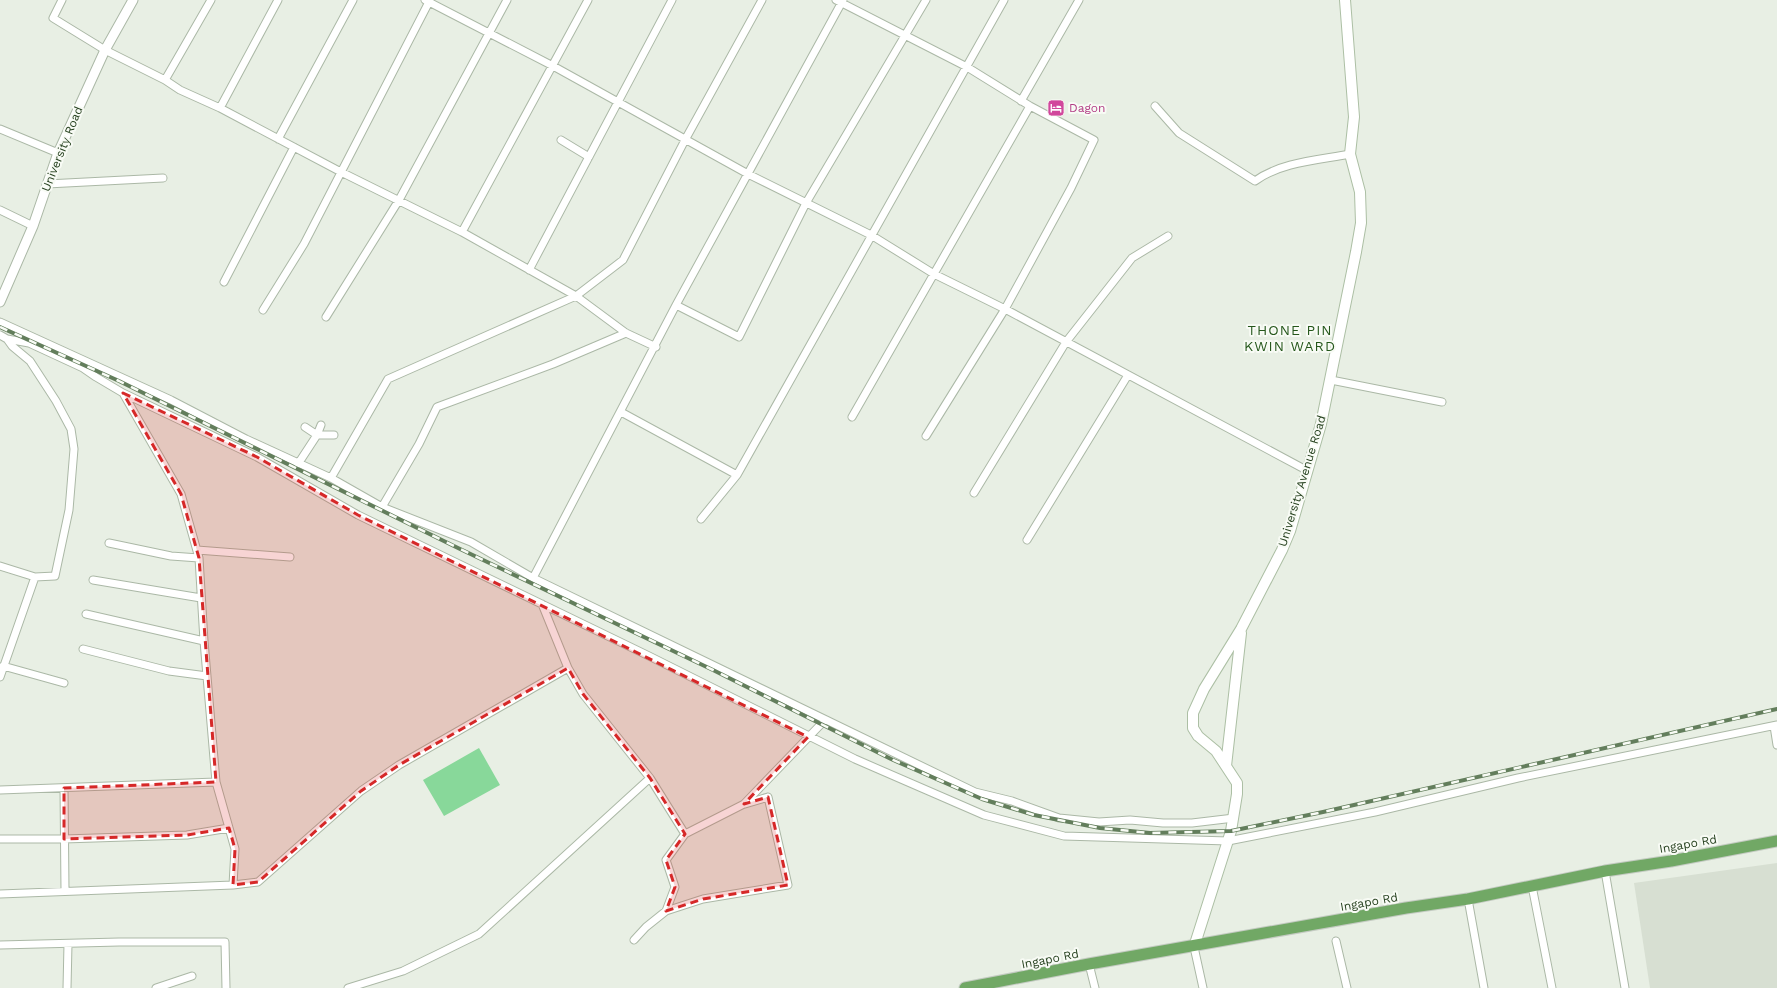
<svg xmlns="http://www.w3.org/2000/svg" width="1777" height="988" font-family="'Work Sans',sans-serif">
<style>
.built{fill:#d7dfd2}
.water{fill:#88d89a}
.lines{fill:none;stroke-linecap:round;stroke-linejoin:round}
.minor-casing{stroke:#abb8a6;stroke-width:9}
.tertiary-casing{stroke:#abb8a6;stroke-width:11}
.secondary-casing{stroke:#acbfa4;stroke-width:12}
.primary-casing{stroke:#c3cac1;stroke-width:13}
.minor{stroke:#fff;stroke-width:7}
.tertiary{stroke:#fff;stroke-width:9}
.secondary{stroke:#fff;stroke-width:10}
.primary{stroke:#71a865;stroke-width:11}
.rail-casing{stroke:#637e5c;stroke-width:4}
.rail{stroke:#f8fbf5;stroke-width:2.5;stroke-dasharray:8;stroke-linecap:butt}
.marked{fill:#d62828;fill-opacity:0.2;stroke:#d62828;stroke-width:3;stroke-dasharray:8 5;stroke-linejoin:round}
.labels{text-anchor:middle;stroke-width:4;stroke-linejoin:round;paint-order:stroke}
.hotel-label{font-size:12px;fill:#b23c85;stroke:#f8fbf5;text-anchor:start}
.street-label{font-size:12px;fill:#284321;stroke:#f8fbf5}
.quarter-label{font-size:14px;letter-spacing:1px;fill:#25571b;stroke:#f8fbf5}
</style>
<rect width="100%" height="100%" fill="#e8efe4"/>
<path class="built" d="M 1777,863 L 1777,988 L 1650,988 L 1634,883 Z"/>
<path class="water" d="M 479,748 L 500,785 L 444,816 L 423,780 Z"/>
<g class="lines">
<g class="minor-casing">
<path id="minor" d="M 62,0 L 53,18 L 105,50 L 165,80 L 180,90 L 220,108 L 341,172 L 462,232 L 576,296 L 626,333 L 656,347
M 425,0 L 553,66 L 748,174 L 871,235 L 934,274 L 1005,309 L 1308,471
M 836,0 L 967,67 L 1030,106 L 1094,140 L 1071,188 L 1005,309 L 926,436
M 165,80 L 211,0
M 1021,101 L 1079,0
M 1155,106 L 1179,133 L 1255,181 C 1281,162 1319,160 1350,154
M 220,108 L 278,0
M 0,129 L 58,153
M 278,139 L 353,0
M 561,140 L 589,157
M 47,184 L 163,178
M 0,210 L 33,226
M 462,232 L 588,0
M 529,270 L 672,0
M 224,282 L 294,147
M 676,305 L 739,337 L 806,203 L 926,0
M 263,310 L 304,244 L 430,0
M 326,317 L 399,200 L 507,0
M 0,322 L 171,400 L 246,439 L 331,478 L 382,507 L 471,542 L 533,578 L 975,792 L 1012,801 L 1059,818 L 1099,822 L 1130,820 L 1163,823 L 1192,823 L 1234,818
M 0,335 L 7,339 L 29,343 L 83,368 L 96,377 L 123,393 L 181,494 L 199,558 L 204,641 L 216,782 L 235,849 L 233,885
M 1331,380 L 1442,402
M 123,393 L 257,457 L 358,515 L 649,656 L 855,759 L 984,815 L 1064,836 L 1228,841 L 1375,812 L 1518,778 L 1777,725
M 621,412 L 737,475
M 852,417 L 1030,106
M 305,427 L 317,435 L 334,435
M 298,464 L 317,435 L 321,425
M 331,478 L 388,379 L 576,296 L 623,260 L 685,140 L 762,0
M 974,493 L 1066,342 L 1132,258 L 1168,236
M 382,507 L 419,444 L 437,407 L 553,364 L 626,333
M 701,519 L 737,475 L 1004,0
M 1027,540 L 1128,375
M 109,543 L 171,556 L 199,558
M 197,550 L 290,557
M 0,566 L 35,577 L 55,576 L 69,510 L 74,449 L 71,429 L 56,401 L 30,361 L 12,346 L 7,339
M 533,578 L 676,305 L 843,0
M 93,580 L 201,598
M 542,604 L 568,668 L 583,694 L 650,778 L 685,834
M 86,614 L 204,641
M 83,649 L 169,671 L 207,676
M 3,666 L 64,683
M 0,677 L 35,577
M 1774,726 L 1777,745
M 64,788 L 65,891
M 0,790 L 216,782
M 1,839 L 64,839 L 187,835 L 229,828
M 1605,871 L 1625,988
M 1532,886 L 1552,988
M 0,894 L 233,885 L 258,882 L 361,791 L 399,765 L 568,668
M 1468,899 L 1484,988
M 666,911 L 703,899 L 788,885 L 768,797 L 745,804
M 634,940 L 646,927 L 666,911 L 675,887 L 666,860 L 685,834 L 744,804 L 825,720
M 1336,941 L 1347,988
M 0,945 L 119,942 L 225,942 L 226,988
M 1194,947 L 1203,988
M 1089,964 L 1095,988
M 67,988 L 68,944
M 156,988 L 192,976
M 348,988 L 403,971 L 479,934 L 650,778"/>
</g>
<g class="tertiary-casing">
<path id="tertiary" d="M 0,302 L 33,226 L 58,153 L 105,50 L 133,0"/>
</g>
<g class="secondary-casing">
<path id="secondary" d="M 1226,766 L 1241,633
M 1194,947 L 1231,831 L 1237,794 L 1237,783 L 1216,751 L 1198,736 L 1193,728 L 1193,713 L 1204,689 L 1241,629 L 1282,550 L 1290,531 L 1321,424 L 1356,252 L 1361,223 L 1360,192 L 1350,154 L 1354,117 L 1345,0"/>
</g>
<g class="primary-casing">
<path id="primary" d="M 965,988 L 1089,964 L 1406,908 L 1468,899 L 1605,871 L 1671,861 L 1777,841"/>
</g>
<use href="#minor" class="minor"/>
<use href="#tertiary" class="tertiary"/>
<use href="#secondary" class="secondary"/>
<use href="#primary" class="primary"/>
<g class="rail-casing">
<path id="rail" d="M 0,327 L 119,381 L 458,548 L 713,670 L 891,759 L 982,799 L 1034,815 L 1100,828 L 1150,833 L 1231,831 L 1323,812 L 1777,709"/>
</g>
<use href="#rail" class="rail"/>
</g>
<path class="marked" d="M 123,393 L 257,457 L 358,515 L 808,737 L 744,804 L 768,797 L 788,885 L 703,899 L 666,911 L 675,887 L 666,860 L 685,834 L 650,778 L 583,694 L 568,668 L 399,765 L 361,791 L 258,882 L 233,885 L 235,849 L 229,828 L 187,835 L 64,839 L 64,788 L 216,782 L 199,558 L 181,494 Z"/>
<defs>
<g id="hotel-square" transform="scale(0.9)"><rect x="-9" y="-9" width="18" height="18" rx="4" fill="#d1479c" stroke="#f8fbf5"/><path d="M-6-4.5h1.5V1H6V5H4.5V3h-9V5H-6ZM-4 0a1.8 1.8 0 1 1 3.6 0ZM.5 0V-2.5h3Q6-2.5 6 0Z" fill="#fff"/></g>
</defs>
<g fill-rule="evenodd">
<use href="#hotel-square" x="1056" y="108"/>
</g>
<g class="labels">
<g class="hotel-label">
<text x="1069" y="112">Dagon</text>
</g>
<g class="street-label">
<text transform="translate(62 149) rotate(-68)" y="4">University Road</text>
<text transform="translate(1302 481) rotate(-73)" y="4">University Avenue Road</text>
<text transform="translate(1688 844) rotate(-10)" y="4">Ingapo Rd</text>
<text transform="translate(1369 902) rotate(-10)" y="4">Ingapo Rd</text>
<text transform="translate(1050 959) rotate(-11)" y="4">Ingapo Rd</text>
</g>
<g class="quarter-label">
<text x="1290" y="335">THONE PIN<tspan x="1290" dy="16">KWIN WARD</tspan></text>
</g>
</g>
</svg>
